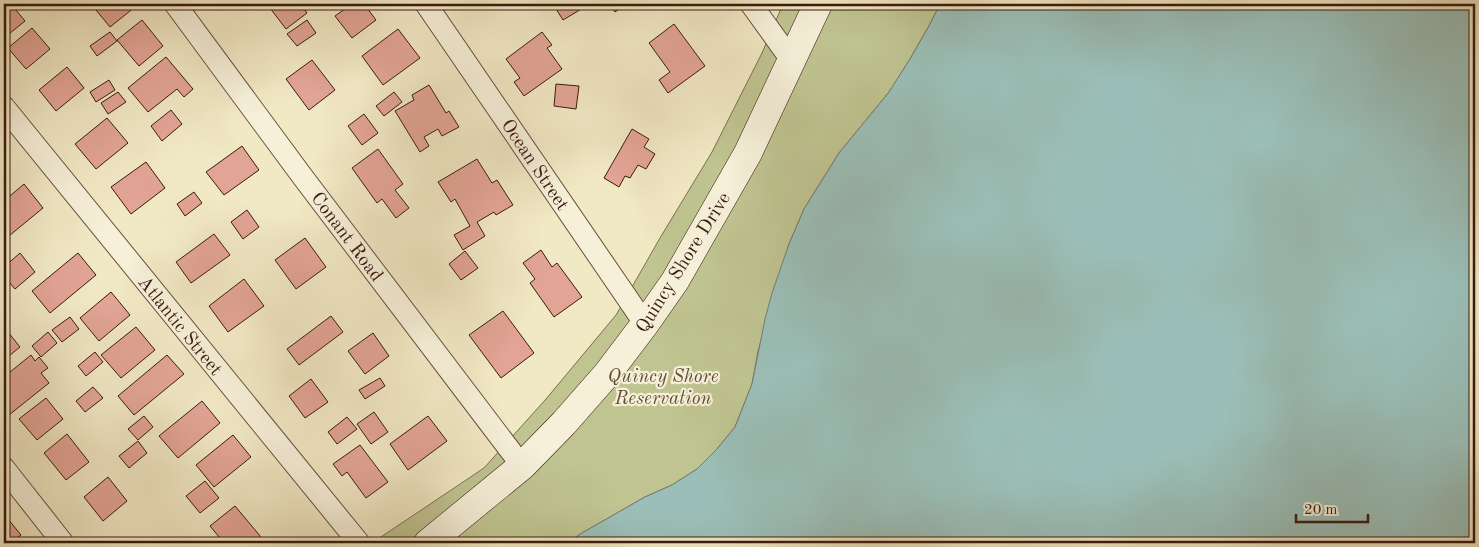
<svg xmlns="http://www.w3.org/2000/svg" width="1479" height="547" font-family="'Old Standard TT',serif">
<style>
.green{fill:#bfc491;stroke:#7c6f50}
.water{fill:#9bbfb8;stroke:#747d74}
.building{fill:#e2a495;stroke:#3a1a0f}
.lines{fill:none;stroke-linecap:round;stroke-linejoin:round}
.street-casing{stroke:#684e3c;stroke-width:23}
.secondary-casing{stroke:#3a1a0f;stroke-width:29}
.street{stroke:#f6f0d9;stroke-width:21}
.secondary{stroke:#f6f0d9;stroke-width:28}
.labels{text-anchor:middle;stroke-width:4.5;stroke-linejoin:round;paint-order:stroke}
.street-label{font-size:19px;fill:#3a1a0f;stroke:#f6f0d9}
.park-label{font-size:19px;font-style:italic;fill:#624d36;stroke:#f6f0d9}
</style>
<rect width="100%" height="100%" fill="#f1e8c4"/>
<filter id="stains"><feTurbulence type="fractalNoise" baseFrequency=".004" numOctaves="4"/><feColorMatrix values="0 0 0 0 .2 0 0 0 0 .09 0 0 0 0 .02 0 0 0 .5 -.17"/></filter>
<radialGradient id="worn" r=".72"><stop offset=".6" stop-color="#630" stop-opacity="0"/><stop offset="1" stop-color="#630" stop-opacity=".3"/></radialGradient>
<path class="green" d="M 783,4 L 940,4 L 930,24 L 910,59 L 889,92 L 839,153 L 804,209 L 789,244 L 758,351 L 752,384 L 735,427 L 717,449 L 697,469 L 672,485 L 645,497 L 582,533 L 567,543 L 372,543 L 484,468 L 546,399 L 616,315 L 660,238 L 712,152 L 762,53 Z"/>
<path class="water" d="M 940,4 L 1475,4 L 1475,543 L 567,543 L 582,533 L 645,497 L 672,485 L 697,469 L 717,449 L 735,427 L 752,384 L 765,319 L 772,293 L 789,244 L 804,209 L 839,153 L 889,92 L 910,59 L 930,24 Z"/>
<path class="building" d="M 4,4 L 11,4 L 25,21 L 4,38 Z
M 91,4 L 133,4 L 135,7 L 110,27 Z
M 277,4 L 301,4 L 307,13 L 286,29 L 270,8 Z
M 352,4 L 364,4 L 376,20 L 352,38 L 335,16 Z
M 553,4 L 580,4 L 583,8 L 563,20 Z
M 610,4 L 626,4 L 615,12 Z
M 142,20 L 163,46 L 139,66 L 117,40 Z
M 307,20 L 316,33 L 297,46 L 287,34 Z
M 674,24 L 705,66 L 668,93 L 659,80 L 670,72 L 649,43 Z
M 32,28 L 50,49 L 26,69 L 8,48 Z
M 398,29 L 420,58 L 383,85 L 362,56 Z
M 110,32 L 117,41 L 97,56 L 90,46 Z
M 542,32 L 552,45 L 547,48 L 562,69 L 524,96 L 514,82 L 520,78 L 506,59 Z
M 166,57 L 193,89 L 184,97 L 177,89 L 148,112 L 128,88 Z
M 312,60 L 335,90 L 309,110 L 286,79 Z
M 67,67 L 84,88 L 56,111 L 39,90 Z
M 109,80 L 115,90 L 96,102 L 90,92 Z
M 556,84 L 579,86 L 576,109 L 554,106 Z
M 429,85 L 446,113 L 449,111 L 459,127 L 442,136 L 438,129 L 424,137 L 429,146 L 420,152 L 395,111 L 414,100 L 412,95 Z
M 118,92 L 126,102 L 108,114 L 101,103 Z
M 394,92 L 402,102 L 384,116 L 376,106 Z
M 171,110 L 182,124 L 162,141 L 151,126 Z
M 364,114 L 378,133 L 362,145 L 348,126 Z
M 107,118 L 128,143 L 96,169 L 75,144 Z
M 632,129 L 649,139 L 644,147 L 655,154 L 646,169 L 638,165 L 630,178 L 625,176 L 619,187 L 604,178 Z
M 242,146 L 259,170 L 224,195 L 206,172 Z
M 378,149 L 403,184 L 395,190 L 409,208 L 396,218 L 382,199 L 377,203 L 352,168 Z
M 477,159 L 492,183 L 497,180 L 513,205 L 496,215 L 494,212 L 477,222 L 485,236 L 463,250 L 454,235 L 470,226 L 455,199 L 451,202 L 438,182 Z
M 146,162 L 165,188 L 131,214 L 111,187 Z
M 24,184 L 43,208 L 4,240 L 4,201 Z
M 194,192 L 202,203 L 185,216 L 177,204 Z
M 247,210 L 259,227 L 243,239 L 231,222 Z
M 214,234 L 230,255 L 191,283 L 176,262 Z
M 305,238 L 326,267 L 296,289 L 275,260 Z
M 541,250 L 552,267 L 557,263 L 582,297 L 554,317 L 530,283 L 535,279 L 523,263 Z
M 465,251 L 478,268 L 461,280 L 449,264 Z
M 20,253 L 35,272 L 15,289 L 4,276 L 4,267 Z
M 78,253 L 96,275 L 50,313 L 32,291 Z
M 244,279 L 264,306 L 228,332 L 209,306 Z
M 111,292 L 130,315 L 99,341 L 80,318 Z
M 503,311 L 534,353 L 501,378 L 469,335 Z
M 331,316 L 343,332 L 299,365 L 287,349 Z
M 70,317 L 79,329 L 62,342 L 52,330 Z
M 4,327 L 20,347 L 4,360 Z
M 136,327 L 155,350 L 121,378 L 101,355 Z
M 48,332 L 57,343 L 41,357 L 32,346 Z
M 373,333 L 389,356 L 365,374 L 348,351 Z
M 95,352 L 103,362 L 86,376 L 78,366 Z
M 31,355 L 35,361 L 39,357 L 48,368 L 41,373 L 49,383 L 9,415 L 4,408 L 4,377 Z
M 167,355 L 184,374 L 134,415 L 118,396 Z
M 380,378 L 385,386 L 365,399 L 359,390 Z
M 311,379 L 328,402 L 305,418 L 289,396 Z
M 93,387 L 103,398 L 85,412 L 76,401 Z
M 46,398 L 63,419 L 37,440 L 19,419 Z
M 202,401 L 220,423 L 178,458 L 159,436 Z
M 374,412 L 388,432 L 371,444 L 357,424 Z
M 144,416 L 153,427 L 138,440 L 128,429 Z
M 428,416 L 447,441 L 408,470 L 390,444 Z
M 347,417 L 357,429 L 337,444 L 328,432 Z
M 67,434 L 89,462 L 66,480 L 44,453 Z
M 233,435 L 251,457 L 214,487 L 196,465 Z
M 138,441 L 147,453 L 129,468 L 119,456 Z
M 360,445 L 388,482 L 366,498 L 347,472 L 342,476 L 333,464 Z
M 108,477 L 127,501 L 103,521 L 84,497 Z
M 205,481 L 219,498 L 200,513 L 186,496 Z
M 235,506 L 266,543 L 224,543 L 210,526 Z
M 4,514 L 21,535 L 10,543 L 4,543 Z"/>
<g class="lines">
<g class="street-casing">
<path id="street" d="M 175,4 L 302,176 L 522,466
M 426,4 L 645,324
M 751,4 L 792,61
M 4,107 L 359,543
M 4,468 L 63,543"/>
</g>
<g class="secondary-casing">
<path id="secondary" d="M 428,543 L 522,466 L 564,423 L 607,374 L 645,324 L 675,281 L 748,153 L 818,4"/>
</g>
<use href="#street" class="street"/>
<use href="#secondary" class="secondary"/>
</g>
<g class="labels">
<g class="street-label">
<text transform="translate(536 164) rotate(56)" y="7">Ocean Street</text>
<text transform="translate(348 236) rotate(53)" y="7">Conant Road</text>
<text transform="translate(682 262) rotate(-58)" y="7">Quincy Shore Drive</text>
<text transform="translate(181 325) rotate(51)" y="7">Atlantic Street</text>
</g>
<g class="park-label">
<text x="663" y="382">Quincy Shore<tspan x="663" dy="22">Reservation</tspan></text>
</g>
</g>
<rect width="1479" height="547" fill="none" stroke="#f1e8c4" stroke-width="20"/>
<rect x="5" y="5" width="1469" height="537" fill="none" stroke="#3a1a0f" stroke-width="2.5"/>
<rect x="10" y="10" width="1459" height="527" fill="none" stroke="#3a1a0f"/>
<path d="M1296 514v8h72v-8" fill="none" stroke="#3a1a0f" stroke-width="2.5"/>
<text x="1304" y="514" font-size="15" fill="#3a1a0f" stroke="#f6f0d9" stroke-width="4" paint-order="stroke">20 m</text>
<rect width="100%" height="100%" filter="url(#stains)"/>
<rect width="100%" height="100%" fill="url(#worn)"/>
</svg>
